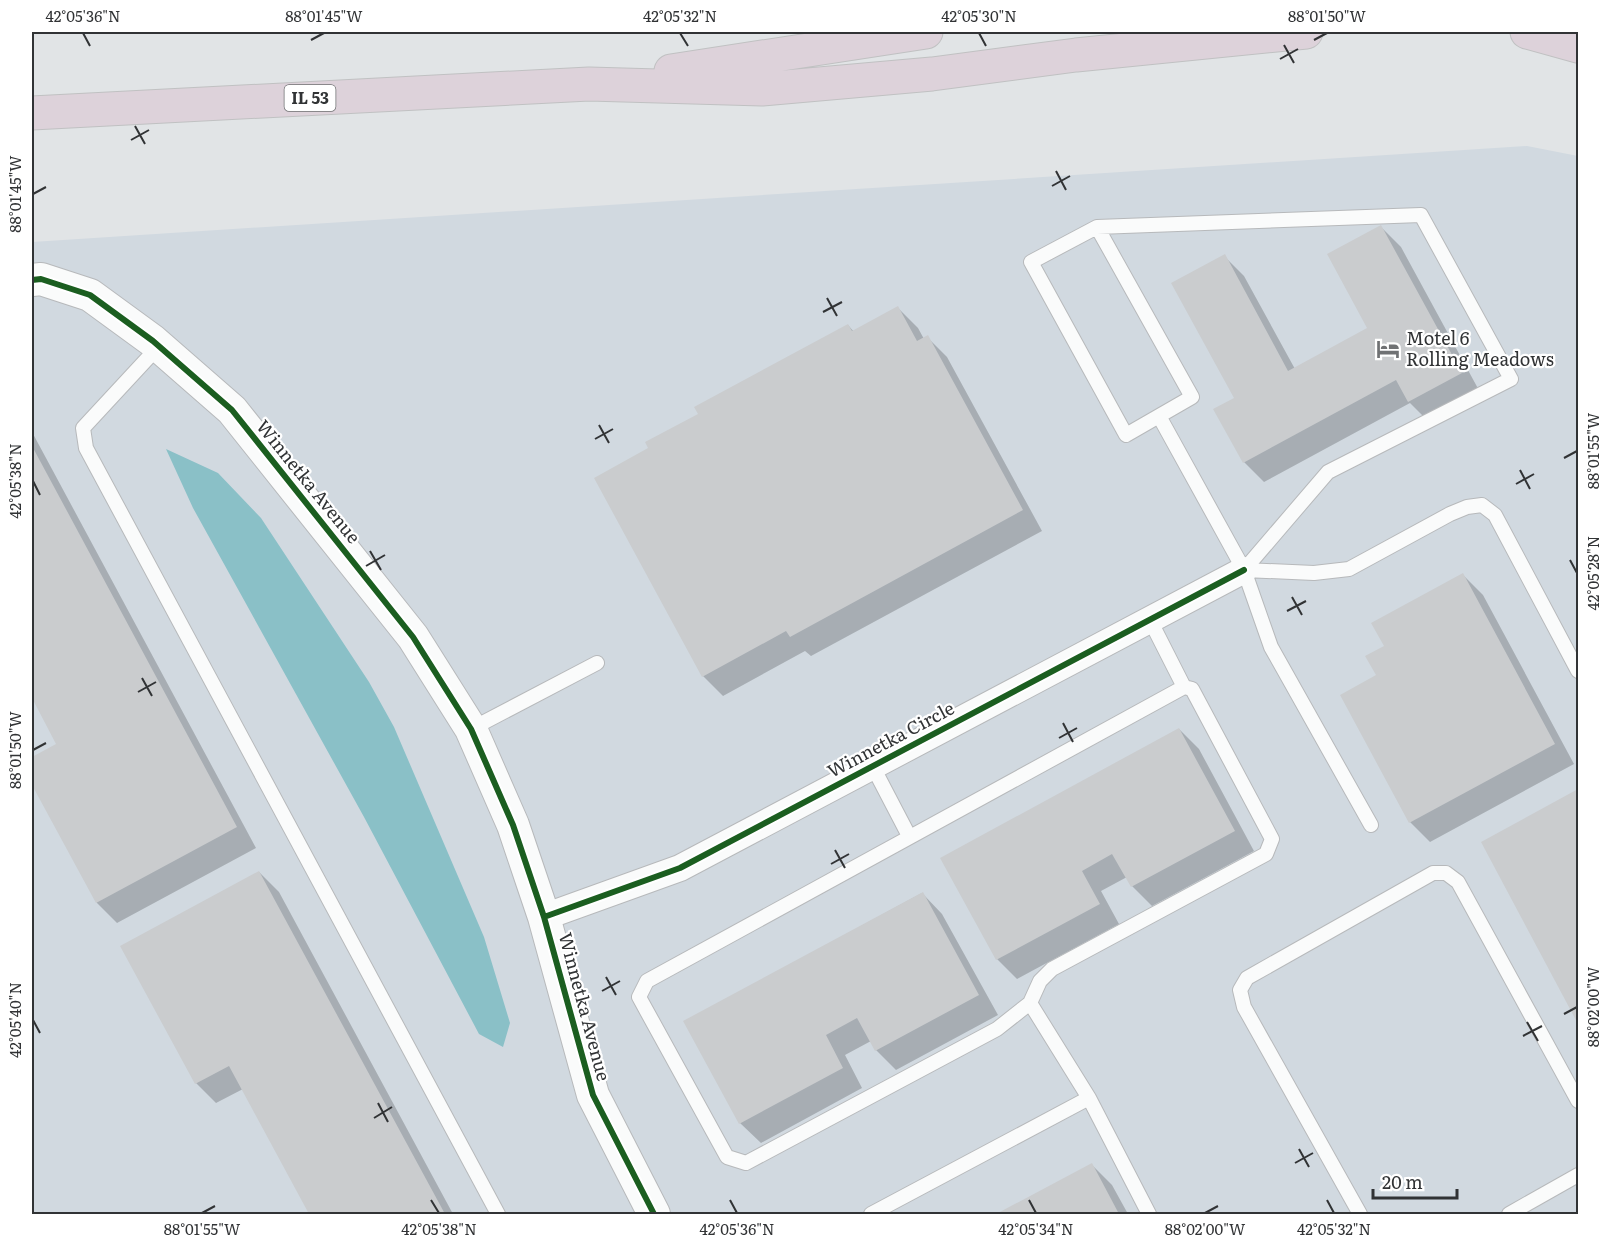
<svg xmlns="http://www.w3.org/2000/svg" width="1610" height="1246" font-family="Literata,serif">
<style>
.built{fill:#d1d9e0}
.water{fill:#8ac0c7}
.shadow{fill:#0003}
.building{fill:#caccce}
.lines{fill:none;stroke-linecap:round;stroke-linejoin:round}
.service-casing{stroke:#b7b9bb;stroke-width:16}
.minor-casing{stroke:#b7b9bb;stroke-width:28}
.tertiary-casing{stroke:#b7b9bb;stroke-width:34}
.motorway-casing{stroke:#c0c1c2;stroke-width:35}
.service{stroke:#fafbfb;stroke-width:14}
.minor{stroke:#fafbfb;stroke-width:26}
.tertiary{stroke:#fafbfb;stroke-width:32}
.motorway{stroke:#ddd2da;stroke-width:33}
.cycleway-casing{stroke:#fff;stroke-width:10}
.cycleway{stroke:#1b5e20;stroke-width:6}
.ticks{fill:none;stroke:#313335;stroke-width:2}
.labels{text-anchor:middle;stroke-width:4.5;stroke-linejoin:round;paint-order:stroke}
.shield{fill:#fff;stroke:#6f7072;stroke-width:1.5}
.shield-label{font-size:16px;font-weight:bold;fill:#313335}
.poi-label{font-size:18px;fill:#313335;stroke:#fff;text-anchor:start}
.street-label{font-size:18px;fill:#313335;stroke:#fff}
.neatline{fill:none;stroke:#313335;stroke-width:2}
.ticks-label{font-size:15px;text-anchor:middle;fill:#313335}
</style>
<rect width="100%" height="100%" fill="#e1e4e6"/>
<path class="built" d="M 1527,146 L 1578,156 L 1578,1214 L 32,1214 L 32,242 Z"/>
<path class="water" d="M 166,449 L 218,473 L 261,518 L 369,682 L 394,727 L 484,937 L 510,1023 L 503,1047 L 479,1034 L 364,817 L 193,508 Z"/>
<path class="shadow" d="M 1381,227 L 1401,247 L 1481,394 L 1429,422 L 1410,403 L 1264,482 L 1244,462 L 1224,256 L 1244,276 L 1295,369 L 1369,328 Z
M 898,308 L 918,328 L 924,339 L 927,337 L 947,357 L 1042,531 L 811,656 L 805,651 L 723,696 L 703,676 L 650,449 L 700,414 L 848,325 L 854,332 Z
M 32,432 L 256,848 L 117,923 L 97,903 L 32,782 L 32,759 L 58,744 L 32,695 Z
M 1463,575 L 1483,595 L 1574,764 L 1430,842 L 1410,822 L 1378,676 Z
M 1179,729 L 1199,749 L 1254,851 L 1152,906 L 1132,886 L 1127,877 L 1101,891 L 1119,924 L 1017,979 L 997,959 Z
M 1578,791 L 1578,1020 L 1483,842 Z
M 259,872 L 279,892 L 453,1214 L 311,1214 L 243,1089 L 216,1103 L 196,1083 L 122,946 Z
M 922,893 L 942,914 L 998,1015 L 896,1070 L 876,1050 L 871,1041 L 845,1055 L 862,1088 L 761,1143 L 740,1123 L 685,1022 Z
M 1092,1165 L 1112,1185 L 1128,1214 L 1000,1214 Z"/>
<path class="building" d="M 1381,225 L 1462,373 L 1408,402 L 1396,380 L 1243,463 L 1213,409 L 1234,398 L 1171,283 L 1225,254 L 1288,371 L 1367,328 L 1327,254 Z
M 898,306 L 917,341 L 928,335 L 1023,510 L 790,637 L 786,631 L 702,677 L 594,478 L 648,448 L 645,442 L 698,414 L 694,407 L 848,324 L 852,331 Z
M 32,446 L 237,827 L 96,903 L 32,785 L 32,757 L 56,744 L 32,698 Z
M 1463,573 L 1555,744 L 1409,823 L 1340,695 L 1376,675 L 1365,656 L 1384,646 L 1371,623 Z
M 1179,728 L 1235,831 L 1131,887 L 1112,854 L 1082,871 L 1100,904 L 996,960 L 940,858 Z
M 1578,789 L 1578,1024 L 1481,842 Z
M 259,871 L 445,1214 L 309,1214 L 229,1066 L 195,1084 L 120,946 Z
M 923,892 L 979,995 L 875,1051 L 857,1018 L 826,1035 L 843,1068 L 739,1124 L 683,1021 Z
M 1092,1163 L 1119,1214 L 996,1214 Z"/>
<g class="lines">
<g class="service-casing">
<path id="service" d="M 1097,227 L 1192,397 L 1159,416
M 159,346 L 83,428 L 86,448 L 498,1214
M 1244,570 L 1328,472 L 1511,379 L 1421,215 L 1097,227 L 1031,262 L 1126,435 L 1159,416 L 1244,570 L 1271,647 L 1371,825
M 1244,570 L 1314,573 L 1349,569 L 1450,514 L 1467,507 L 1482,505 L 1495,515 L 1578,671
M 1150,620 L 1184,687
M 1184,687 L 1192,689 L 1272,839 L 1266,854 L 1052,969 L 1040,981 L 1030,1003 L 997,1029 L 746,1163 L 727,1157 L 639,997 L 647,981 Z
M 471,729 L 597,663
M 873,767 L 909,836
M 1030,1003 L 1089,1098 L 1149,1214
M 871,1214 L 1089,1098
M 1360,1214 L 1244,1007 L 1240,990 L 1247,978 L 1433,873 L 1446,873 L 1458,882 L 1578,1101
M 1509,1214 L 1578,1175"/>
</g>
<g class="minor-casing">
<path id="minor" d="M 544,917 L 680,868 L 1244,570"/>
</g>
<g class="tertiary-casing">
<path id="tertiary" d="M 32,280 L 41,279 L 90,295 L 153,341 L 232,410 L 413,637 L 471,729 L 513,825 L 544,917 L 593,1095 L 654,1214"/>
</g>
<g class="motorway-casing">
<path id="motorway" d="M 1527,32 L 1578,46
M 671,71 L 926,32
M 32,113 L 589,84 L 762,89 L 932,74 L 1076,55 L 1306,32"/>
</g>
<use href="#service" class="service"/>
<use href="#minor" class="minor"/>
<use href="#tertiary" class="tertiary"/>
<use href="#motorway" class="motorway"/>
<g class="cycleway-casing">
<path id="cycleway" d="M 32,280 L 41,279 L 90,295 L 153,341 L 232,410 L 413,637 L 471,729 L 513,825 L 544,917 L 593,1095 L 654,1214
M 544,917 L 680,868 L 1244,570"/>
</g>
<use href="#cycleway" class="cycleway"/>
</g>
<path class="ticks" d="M 83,33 L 90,46M 680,33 L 688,46M 979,33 L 986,46M 311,40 L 324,33M 1314,40 L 1327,33M 1284,45 L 1294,63M 1280,59 L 1298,49M 135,126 L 145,144M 131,140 L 149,130M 1056,171 L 1066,190M 1052,186 L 1070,176M 33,194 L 46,187M 827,298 L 837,316M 823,312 L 842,302M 599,425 L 609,443M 595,439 L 613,429M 1564,458 L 1577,451M 1520,470 L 1530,489M 33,481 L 40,495M 1516,484 L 1534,474M 370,551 L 381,570M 1570,560 L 1577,573M 366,566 L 385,555M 1292,597 L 1302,615M 1287,611 L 1306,601M 142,678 L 152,696M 138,692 L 156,682M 1063,723 L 1073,742M 1059,738 L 1077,728M 33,750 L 46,743M 835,850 L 845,868M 831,864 L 849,854M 606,977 L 616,995M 602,991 L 620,981M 1564,1014 L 1577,1007M 33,1020 L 40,1033M 1527,1022 L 1538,1041M 1523,1036 L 1542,1026M 378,1103 L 388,1122M 374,1118 L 392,1107M 1299,1149 L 1309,1167M 1295,1163 L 1313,1153M 431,1200 L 439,1213M 730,1200 L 737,1213M 1029,1200 L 1036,1213M 1327,1200 L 1334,1213M 202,1213 L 215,1206M 1205,1213 L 1218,1206"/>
<defs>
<g id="hotel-bare" transform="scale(1.8)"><path d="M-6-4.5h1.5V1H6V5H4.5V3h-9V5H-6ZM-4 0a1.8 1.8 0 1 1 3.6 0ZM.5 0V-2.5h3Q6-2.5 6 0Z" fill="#6f7173" stroke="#fff" stroke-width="2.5" paint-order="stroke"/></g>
</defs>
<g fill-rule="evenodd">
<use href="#hotel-bare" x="1388" y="349"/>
</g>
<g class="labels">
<rect class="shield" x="284.5" y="85" width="51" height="26" rx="4.5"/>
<g class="shield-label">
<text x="310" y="104">IL 53</text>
</g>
<g class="poi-label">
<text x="1406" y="345">Motel 6<tspan x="1406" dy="21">Rolling Meadows</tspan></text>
</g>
<g class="street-label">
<text transform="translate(308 482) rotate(51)" y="6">Winnetka Avenue</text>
<text transform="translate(891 740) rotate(-28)" y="6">Winnetka Circle</text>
<text transform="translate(584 1007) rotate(75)" y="6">Winnetka Avenue</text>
</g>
</g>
<rect width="1610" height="1246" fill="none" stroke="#ffffff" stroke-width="66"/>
<path d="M1373 1189v9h84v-9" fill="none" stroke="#313335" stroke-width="3"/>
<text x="1382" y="1189" font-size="18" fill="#313335" stroke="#ffffff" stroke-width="4.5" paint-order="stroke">20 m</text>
<rect x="33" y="33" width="1544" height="1180" class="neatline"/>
<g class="ticks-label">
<text x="83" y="22">42°05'36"N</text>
<text x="324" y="22">88°01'45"W</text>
<text x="680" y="22">42°05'32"N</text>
<text x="979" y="22">42°05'30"N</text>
<text x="1327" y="22">88°01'50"W</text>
<text transform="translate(16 194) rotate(-90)" y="5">88°01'45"W</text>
<text transform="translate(1594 451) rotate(-90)" y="5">88°01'55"W</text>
<text transform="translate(16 481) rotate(-90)" y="5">42°05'38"N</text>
<text transform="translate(1594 573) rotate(-90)" y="5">42°05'28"N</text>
<text transform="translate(16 750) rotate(-90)" y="5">88°01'50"W</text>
<text transform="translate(1594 1007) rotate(-90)" y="5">88°02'00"W</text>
<text transform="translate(16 1020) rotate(-90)" y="5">42°05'40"N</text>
<text x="202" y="1235">88°01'55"W</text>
<text x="439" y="1235">42°05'38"N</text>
<text x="737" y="1235">42°05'36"N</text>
<text x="1036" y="1235">42°05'34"N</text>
<text x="1205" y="1235">88°02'00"W</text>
<text x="1334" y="1235">42°05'32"N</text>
</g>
</svg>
